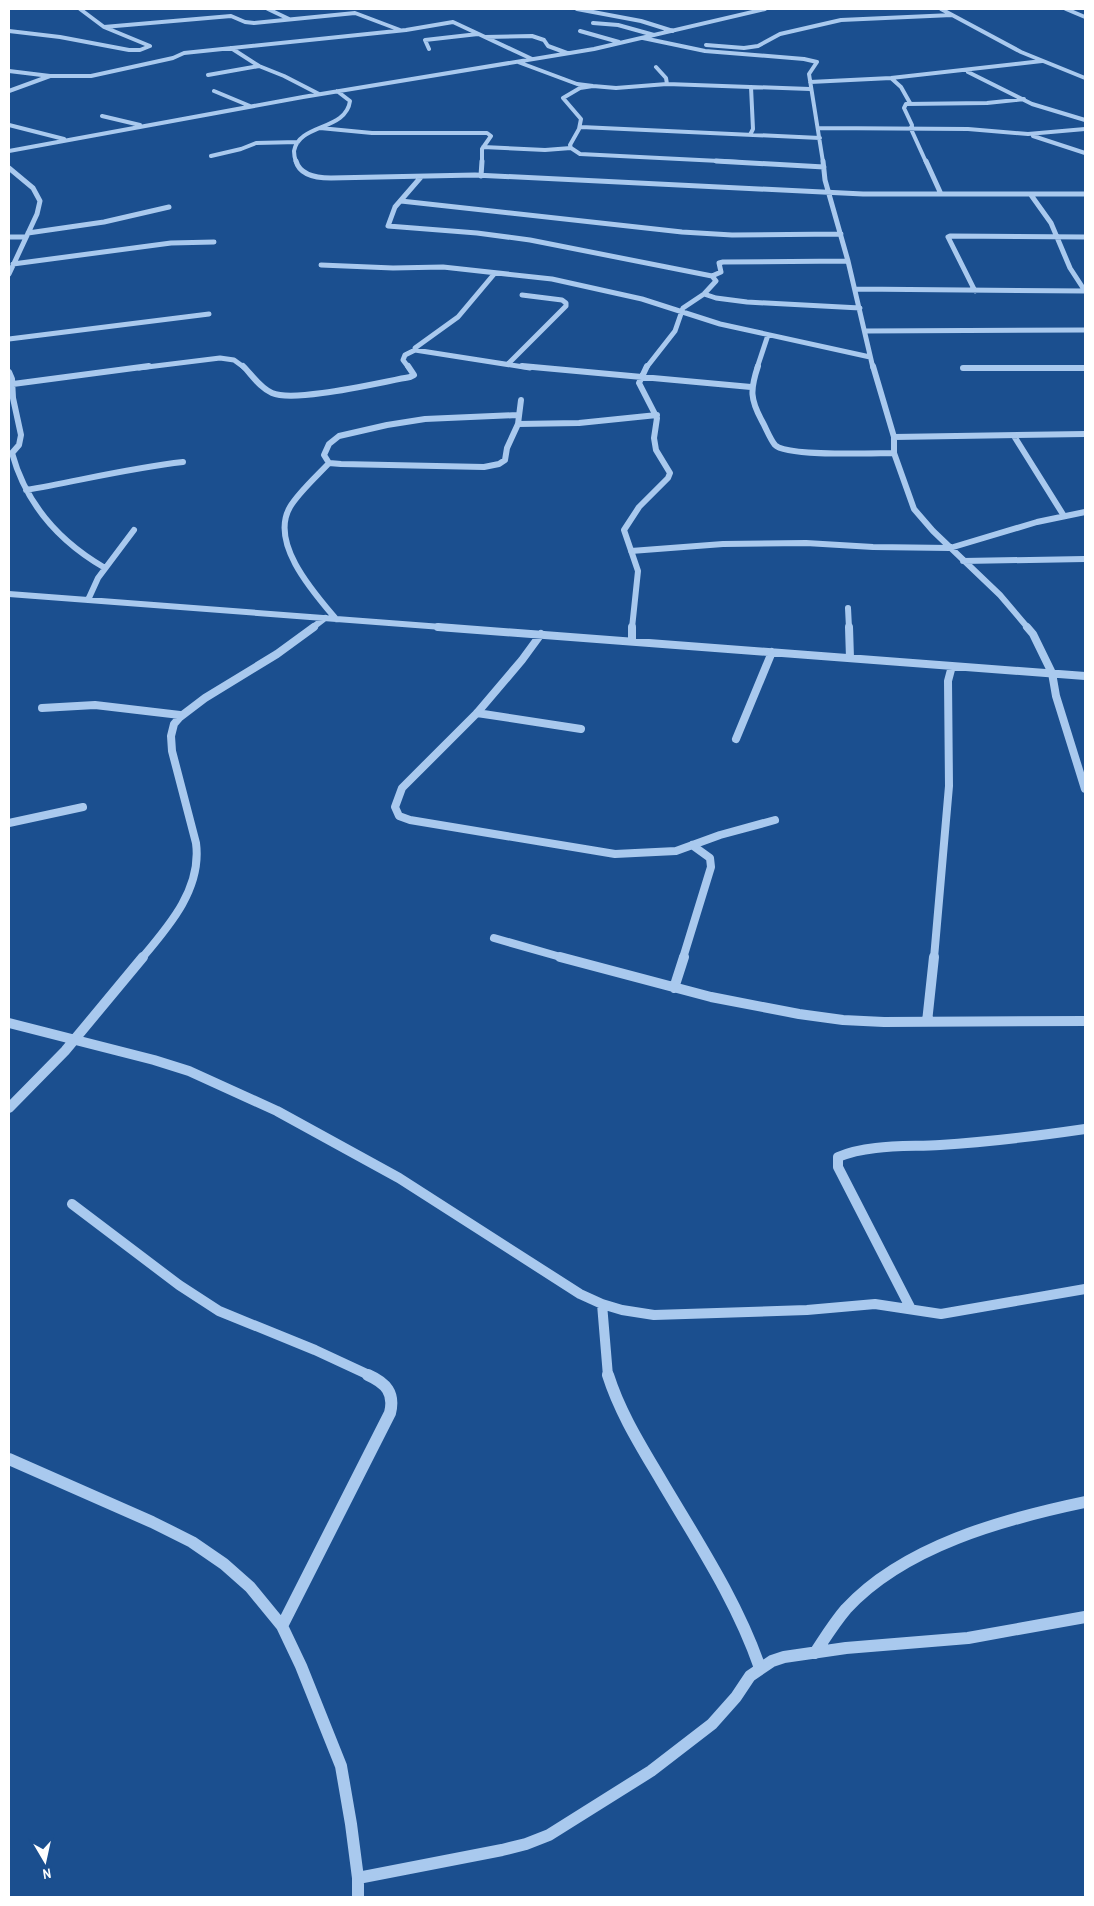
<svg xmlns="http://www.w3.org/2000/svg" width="1094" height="1906" font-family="'Archivo Narrow',sans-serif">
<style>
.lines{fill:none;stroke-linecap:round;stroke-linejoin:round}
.minor-far5{stroke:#a9c9ee;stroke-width:4}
.minor-far4{stroke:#a9c9ee;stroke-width:5}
.minor-far3{stroke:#a9c9ee;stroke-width:6}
.minor-far2{stroke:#a9c9ee;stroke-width:8}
.minor-far1{stroke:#a9c9ee;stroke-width:10}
.minor{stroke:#a9c9ee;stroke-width:12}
</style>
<rect width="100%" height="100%" fill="#1b4f8f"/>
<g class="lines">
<path class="minor-far5" d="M 268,9 L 289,19
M 577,9 L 641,21 L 673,31
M 941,9 L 1021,52 L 1085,78
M 1066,9 L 1085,17
M 593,23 L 618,25 L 654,35
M 104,27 L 231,16 L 245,22 L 254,23 L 355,13 L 400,30
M 9,31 L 60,37 L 129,50 L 140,50 L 150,46 L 104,27 L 80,9
M 580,31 L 619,42
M 485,37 L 532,36 L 544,40 L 548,46 L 567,53
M 643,38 L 705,51 L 804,59 L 817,62 L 809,74 L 823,162
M 706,45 L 744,48 L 758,46 L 780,34 L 841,20 L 952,15
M 429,49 L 425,40 L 478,34
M 518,62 L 577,84 L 593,86 L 616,88 L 667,84 L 810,89
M 259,66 L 284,76 L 319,94
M 656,67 L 666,78 L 667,84
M 9,71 L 50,76 L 91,76 L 173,58 L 184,53 L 406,30 L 453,22 L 532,59
M 968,72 L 1032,104 L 1085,120
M 208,75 L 259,66 L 231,48
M 891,78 L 901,87 L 910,103
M 810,82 L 891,78 L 1042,61
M 593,86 L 580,88 L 563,98 L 581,119 L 579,129 L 570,145 L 571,148 L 580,154 L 739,162
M 9,91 L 50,76
M 214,91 L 250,106
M 102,116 L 140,125
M 9,125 L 64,139
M 581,127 L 820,138
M 320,128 L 372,133 L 487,133 L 491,136 L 482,149 L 482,162
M 819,128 L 968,129 L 1028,134 L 1085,129
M 750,135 L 753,129 L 751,87
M 1033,136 L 1085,153
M 483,147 L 545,150 L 571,148
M 9,151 L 303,97 L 594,49 L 765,9
M 211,156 L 241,149 L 256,143 L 298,142
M 296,162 C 295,159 294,154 294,151 C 299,123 346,131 350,101 L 337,91
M 926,162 L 911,129 L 912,125 L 904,108 L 906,104 L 987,103 L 1024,99"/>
<path class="minor-far4" d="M 296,161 C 300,176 318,178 331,178 L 475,175 L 863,194 L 1085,194
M 716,161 L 824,167
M 823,161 L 825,180 L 848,261 L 873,368
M 926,161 L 941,194
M 9,168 L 33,188 L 40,201 L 37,214 L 9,274
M 481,176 L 482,161
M 421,177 L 395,207 L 388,226 L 477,233 L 530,240 L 712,276 L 721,272 L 719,263 L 723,262 L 848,261
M 1031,195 L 1051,223 L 1070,268 L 1085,291
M 401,201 L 682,232 L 732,235 L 841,234
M 28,233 L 104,222 L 169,207
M 9,237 L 26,237
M 13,264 L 171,243 L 214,242
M 321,265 L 393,268 L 443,267 L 552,279 L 642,299 L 720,324 L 870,357
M 855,289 L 1085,291
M 975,291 L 948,237 L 950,236 L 1085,237
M 704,294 L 716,298 L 747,302 L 860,308
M 865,331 L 1085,330
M 9,339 L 209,314
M 415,350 L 530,368
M 508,364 L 566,306 L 566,303 L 562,300 L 522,295
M 139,368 L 220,358 L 234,360 L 245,368
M 409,368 L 403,360 L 405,355 L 415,350 L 415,348 L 458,317 L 495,273
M 646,368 L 675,331 L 683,308 L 704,294 L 716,281 L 712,276
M 757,368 L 768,335"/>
<path class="minor-far3" d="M 243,366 C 252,375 260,388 272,393 C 295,403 381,382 410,377 L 414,375 L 408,366
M 522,366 L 751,387
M 758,366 C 750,390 750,399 762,421 C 766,428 770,439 775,445 C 786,457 874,453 894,453
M 873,366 L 894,437 L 894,453 L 914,509 L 933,531 L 1000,595 L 1028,628
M 963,368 L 1085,368
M 9,372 L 12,379 L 13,398 L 21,435 L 19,445 L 12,453 C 26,504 60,542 105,568
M 13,384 L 149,366
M 517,415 L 425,419 L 387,425 L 339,436 L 329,444 L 324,455 L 329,463 L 341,464 L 484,467 L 499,464 L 505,460 L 507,448 L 518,424 L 521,400
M 518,424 L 579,423 L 657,415
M 1014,436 L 1064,516
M 894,437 L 1085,434
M 329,463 C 318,475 298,493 290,507 C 269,543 314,593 336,619
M 26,490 C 78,481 130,468 183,462
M 631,551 L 723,544 L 806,543 L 873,547 L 950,548 L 1037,522 L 1085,512
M 963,561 L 1085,559
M 9,594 L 455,628
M 88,600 L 98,578 L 134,530
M 848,608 L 849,628
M 312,628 L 325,618
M 632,628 L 638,571 L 624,530 L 639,507 L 668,478 L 670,473 L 656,450 L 654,438 L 657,418 L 639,383 L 647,366"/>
<path class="minor-far2" d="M 438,627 L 1085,676
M 849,627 L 850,658
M 1027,627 L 1033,634 L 1052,673 L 1056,696 L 1085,789
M 541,634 L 522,660 L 477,713 L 402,788 L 395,807 L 399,816 L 410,820 L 615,854 L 676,851 L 720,835 L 775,820
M 632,641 L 632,627
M 42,708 L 95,705 L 180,715
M 477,713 L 581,729
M 736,739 L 772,652
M 9,823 L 83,807
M 494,938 L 564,958
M 142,958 C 170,925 202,888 196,843 L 172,751 L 171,736 L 174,724 L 180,717 L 205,698 L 277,654 L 314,627
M 683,958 L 711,867 L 710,858 L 692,845
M 934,958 L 949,786 L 948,681 L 952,666"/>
<path class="minor-far1" d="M 560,957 L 711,997 L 799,1014 L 843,1020 L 884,1022 L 1085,1021
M 674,988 L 684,957
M 927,1022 L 934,957
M 9,1023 L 154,1060 L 189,1071 L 277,1111 L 399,1178 L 580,1294 L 602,1304 L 622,1310 L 654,1315 L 807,1310 L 875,1304 L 941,1314 L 1085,1289
M 9,1108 L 65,1051 L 143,957
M 72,1204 L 179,1285 L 219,1311 L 315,1350 L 371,1376
M 602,1304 L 608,1376
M 911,1309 L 838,1167 L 838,1157 C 869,1144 907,1147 940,1145 C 989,1142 1037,1136 1085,1129"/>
<path class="minor" d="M 608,1375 C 620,1413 641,1446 661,1480 C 697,1541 737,1601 760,1668
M 9,1459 L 152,1522 L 192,1542 L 224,1564 L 250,1587 L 282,1626 L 301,1666 L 341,1766 L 351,1824 L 358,1878 L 358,1897
M 282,1626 L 390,1413 C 395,1393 386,1383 368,1375
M 815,1653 C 825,1638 834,1623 846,1609 C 904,1546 1004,1519 1085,1502
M 358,1878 L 502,1850 L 526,1844 L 549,1835 L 651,1771 L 712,1724 L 736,1697 L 750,1676 L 772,1661 L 784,1657 L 846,1648 L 968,1638 L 1085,1617"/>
</g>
<rect width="1094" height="1906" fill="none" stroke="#ffffff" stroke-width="20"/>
<g transform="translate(45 1861) rotate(171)" stroke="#1b4f8f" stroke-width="4" paint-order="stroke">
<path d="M0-4L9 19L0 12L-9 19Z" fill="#ffffff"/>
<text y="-8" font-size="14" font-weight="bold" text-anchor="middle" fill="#ffffff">N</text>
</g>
</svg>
